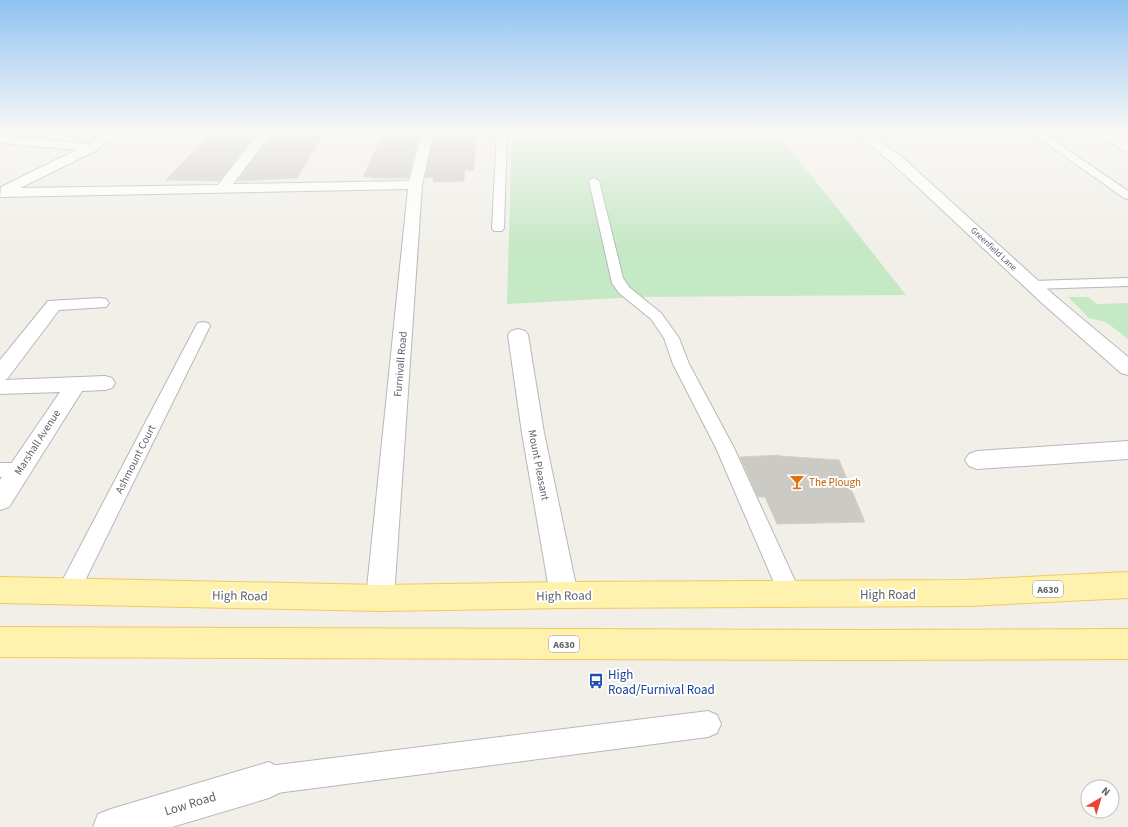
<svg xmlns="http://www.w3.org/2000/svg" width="1128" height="827" font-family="'Source Sans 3',sans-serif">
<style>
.green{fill:#c5e8c5}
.building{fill:#cccac5;stroke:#d6d1c6}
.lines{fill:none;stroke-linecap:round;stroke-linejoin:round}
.lane-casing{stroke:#b5b8bc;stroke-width:2}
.street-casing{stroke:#b5b8bc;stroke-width:2}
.secondary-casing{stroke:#b6babf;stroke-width:2}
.primary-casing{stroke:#f2c960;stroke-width:2}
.lane{fill:#fff;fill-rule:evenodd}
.street{fill:#fff;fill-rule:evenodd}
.secondary{fill:#fff;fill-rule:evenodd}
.primary{fill:#fff2af;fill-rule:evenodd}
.labels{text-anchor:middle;stroke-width:4;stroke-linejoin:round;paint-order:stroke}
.far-street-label{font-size:9px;fill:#5f6368;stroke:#fff}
.shield{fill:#fff;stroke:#8f9295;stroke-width:1}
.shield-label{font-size:10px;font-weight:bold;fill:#5f6368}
.street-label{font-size:11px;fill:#5f6368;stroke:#fff}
.food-label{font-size:11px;fill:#c56008;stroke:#fff;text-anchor:start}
.near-street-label{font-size:13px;fill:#5f6368;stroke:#fff}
.near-transit-label{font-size:13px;fill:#164399;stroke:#fff;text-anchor:start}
</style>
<rect width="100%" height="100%" fill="#f1efe8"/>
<path class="green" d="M 512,131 L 776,131 L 906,295 L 638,297 L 507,304 Z
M 1068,297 L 1088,297 L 1097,304 L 1128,303 L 1128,339 L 1106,322 L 1089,318 Z"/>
<path class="building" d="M 213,131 L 258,131 L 219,181 L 166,180 Z
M 274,131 L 325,131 L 297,178 L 237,181 Z
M 384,131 L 420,131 L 408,178 L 371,178 L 372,177 L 363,177 Z
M 435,131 L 477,131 L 474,170 L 465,170 L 464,181 L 433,182 L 434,177 L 425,178 Z
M 780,455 L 780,456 L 839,460 L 865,522 L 777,524 L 765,497 L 758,497 L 740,457 Z"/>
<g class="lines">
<g class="lane-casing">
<path id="lane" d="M 497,131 L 507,131 L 504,228 L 502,231 L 494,231 L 492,228 Z
M 1029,131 L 1040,131 L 1128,191 L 1128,199 L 1124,198 Z
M 594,178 L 599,181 L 623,278 L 629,287 L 661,313 L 679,338 L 689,364 L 734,448 L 801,594 L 798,601 L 790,604 L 782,601 L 716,448 L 673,364 L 664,338 L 651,319 L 619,293 L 612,283 L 589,181 Z
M 1128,278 L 1128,286 L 1032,289 L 1027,288 L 1025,285 L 1027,282 L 1032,281 Z
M 203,322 L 208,323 L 210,326 L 76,599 L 68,602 L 60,599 L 57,592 L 60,585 L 196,326 L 198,323 Z
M 0,463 L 20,463 L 27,465 L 29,470 L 27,475 L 20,477 L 0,477 Z
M 708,711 L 717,715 L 721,724 L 717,733 L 708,737 L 269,794 L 259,790 L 255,780 L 259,770 L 269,766 Z"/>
</g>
<g class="street-casing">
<path id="street" d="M 108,131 L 123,131 L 95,151 L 20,188 L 218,185 L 260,131 L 273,131 L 233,184 L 409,181 L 422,131 L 434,131 L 422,185 L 394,598 L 390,607 L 380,611 L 370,607 L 366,598 L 408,189 L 0,197 L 1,187 L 76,150 L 0,143 L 0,135 L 89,144 Z
M 1095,131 L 1110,131 L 1128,143 L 1128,152 L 1124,151 Z
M 100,298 L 106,299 L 109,303 L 106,307 L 59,310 L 7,379 L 4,380 L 105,376 L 112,378 L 115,383 L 112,388 L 105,390 L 82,391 L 9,507 L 0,510 L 0,480 L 60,392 L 0,394 L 0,360 L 48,301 Z
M 518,329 L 525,331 L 528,335 L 544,433 L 578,595 L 574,604 L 564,608 L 554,604 L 550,595 L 522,433 L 508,335 L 511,331 Z
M 1128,441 L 1128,459 L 977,469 L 969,466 L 965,460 L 969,454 L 977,451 Z
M 269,762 L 281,768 L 287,780 L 281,792 L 269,798 L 172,827 L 93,827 L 98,814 L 111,809 Z"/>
</g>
<g class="secondary-casing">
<path id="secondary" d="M 853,131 L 867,131 L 903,158 L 1055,296 L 1128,357 L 1128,375 L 1121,373 L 1043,304 L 893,164 Z"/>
</g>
<g class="primary-casing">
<path id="primary" d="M 1128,572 L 1128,598 L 968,606 L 564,608 L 380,611 L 0,603 L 0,577 L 380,585 L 564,582 L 968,580 Z
M 0,627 L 868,630 L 1128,629 L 1128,659 L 868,660 L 0,657 Z"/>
</g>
<use href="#lane" class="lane"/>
<use href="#street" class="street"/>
<use href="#secondary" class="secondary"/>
<use href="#primary" class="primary"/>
</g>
<linearGradient id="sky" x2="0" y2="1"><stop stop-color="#8fc3f1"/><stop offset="0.53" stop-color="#f9f8f5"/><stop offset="1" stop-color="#f9f8f5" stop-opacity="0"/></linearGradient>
<rect width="1128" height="247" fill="url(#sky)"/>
<defs>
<g id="bar-bare" transform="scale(1.2)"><path d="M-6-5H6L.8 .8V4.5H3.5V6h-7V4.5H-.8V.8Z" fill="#e8710a" stroke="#fff" stroke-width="2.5" paint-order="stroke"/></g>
<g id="bus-bare" transform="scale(1.2)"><path d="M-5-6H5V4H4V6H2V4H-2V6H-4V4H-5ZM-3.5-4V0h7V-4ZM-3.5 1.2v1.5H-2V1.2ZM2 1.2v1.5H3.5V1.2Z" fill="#1a4fb4" stroke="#fff" stroke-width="2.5" paint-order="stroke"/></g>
</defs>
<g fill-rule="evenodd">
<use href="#bar-bare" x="797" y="482"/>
<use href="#bus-bare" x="596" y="681"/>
</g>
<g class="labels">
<g class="far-street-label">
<text transform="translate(994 249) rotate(43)" y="3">Greenfield Lane</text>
</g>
<g class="shield">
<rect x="1033" y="581" width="30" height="16" rx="3"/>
<rect x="549" y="636" width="30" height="16" rx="3"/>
</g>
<g class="shield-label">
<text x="1048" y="593">A630</text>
<text x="564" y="648">A630</text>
</g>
<g class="street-label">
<text transform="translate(400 364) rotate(-85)" y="4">Furnivall Road</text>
<text transform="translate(37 442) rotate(-57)" y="4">Marshall Avenue</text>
<text transform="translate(135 459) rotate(-63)" y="4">Ashmount Court</text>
<text transform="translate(539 465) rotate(79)" y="4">Mount Pleasant</text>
</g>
<g class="food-label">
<text x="809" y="486">The Plough</text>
</g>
<g class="near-street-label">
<text x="888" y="599">High Road</text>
<text transform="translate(240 595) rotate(1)" y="5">High Road</text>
<text transform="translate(564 595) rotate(-1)" y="5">High Road</text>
<text transform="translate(190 803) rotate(-17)" y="5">Low Road</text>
</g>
<g class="near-transit-label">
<text x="608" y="679">High<tspan x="608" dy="15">Road/Furnival Road</tspan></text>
</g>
</g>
<g transform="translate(1100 799) rotate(38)"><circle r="19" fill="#ffffff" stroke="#bfc1c3"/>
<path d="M0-3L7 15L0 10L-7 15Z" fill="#ea4335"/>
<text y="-6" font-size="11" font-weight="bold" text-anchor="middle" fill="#5f6368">N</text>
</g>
</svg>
